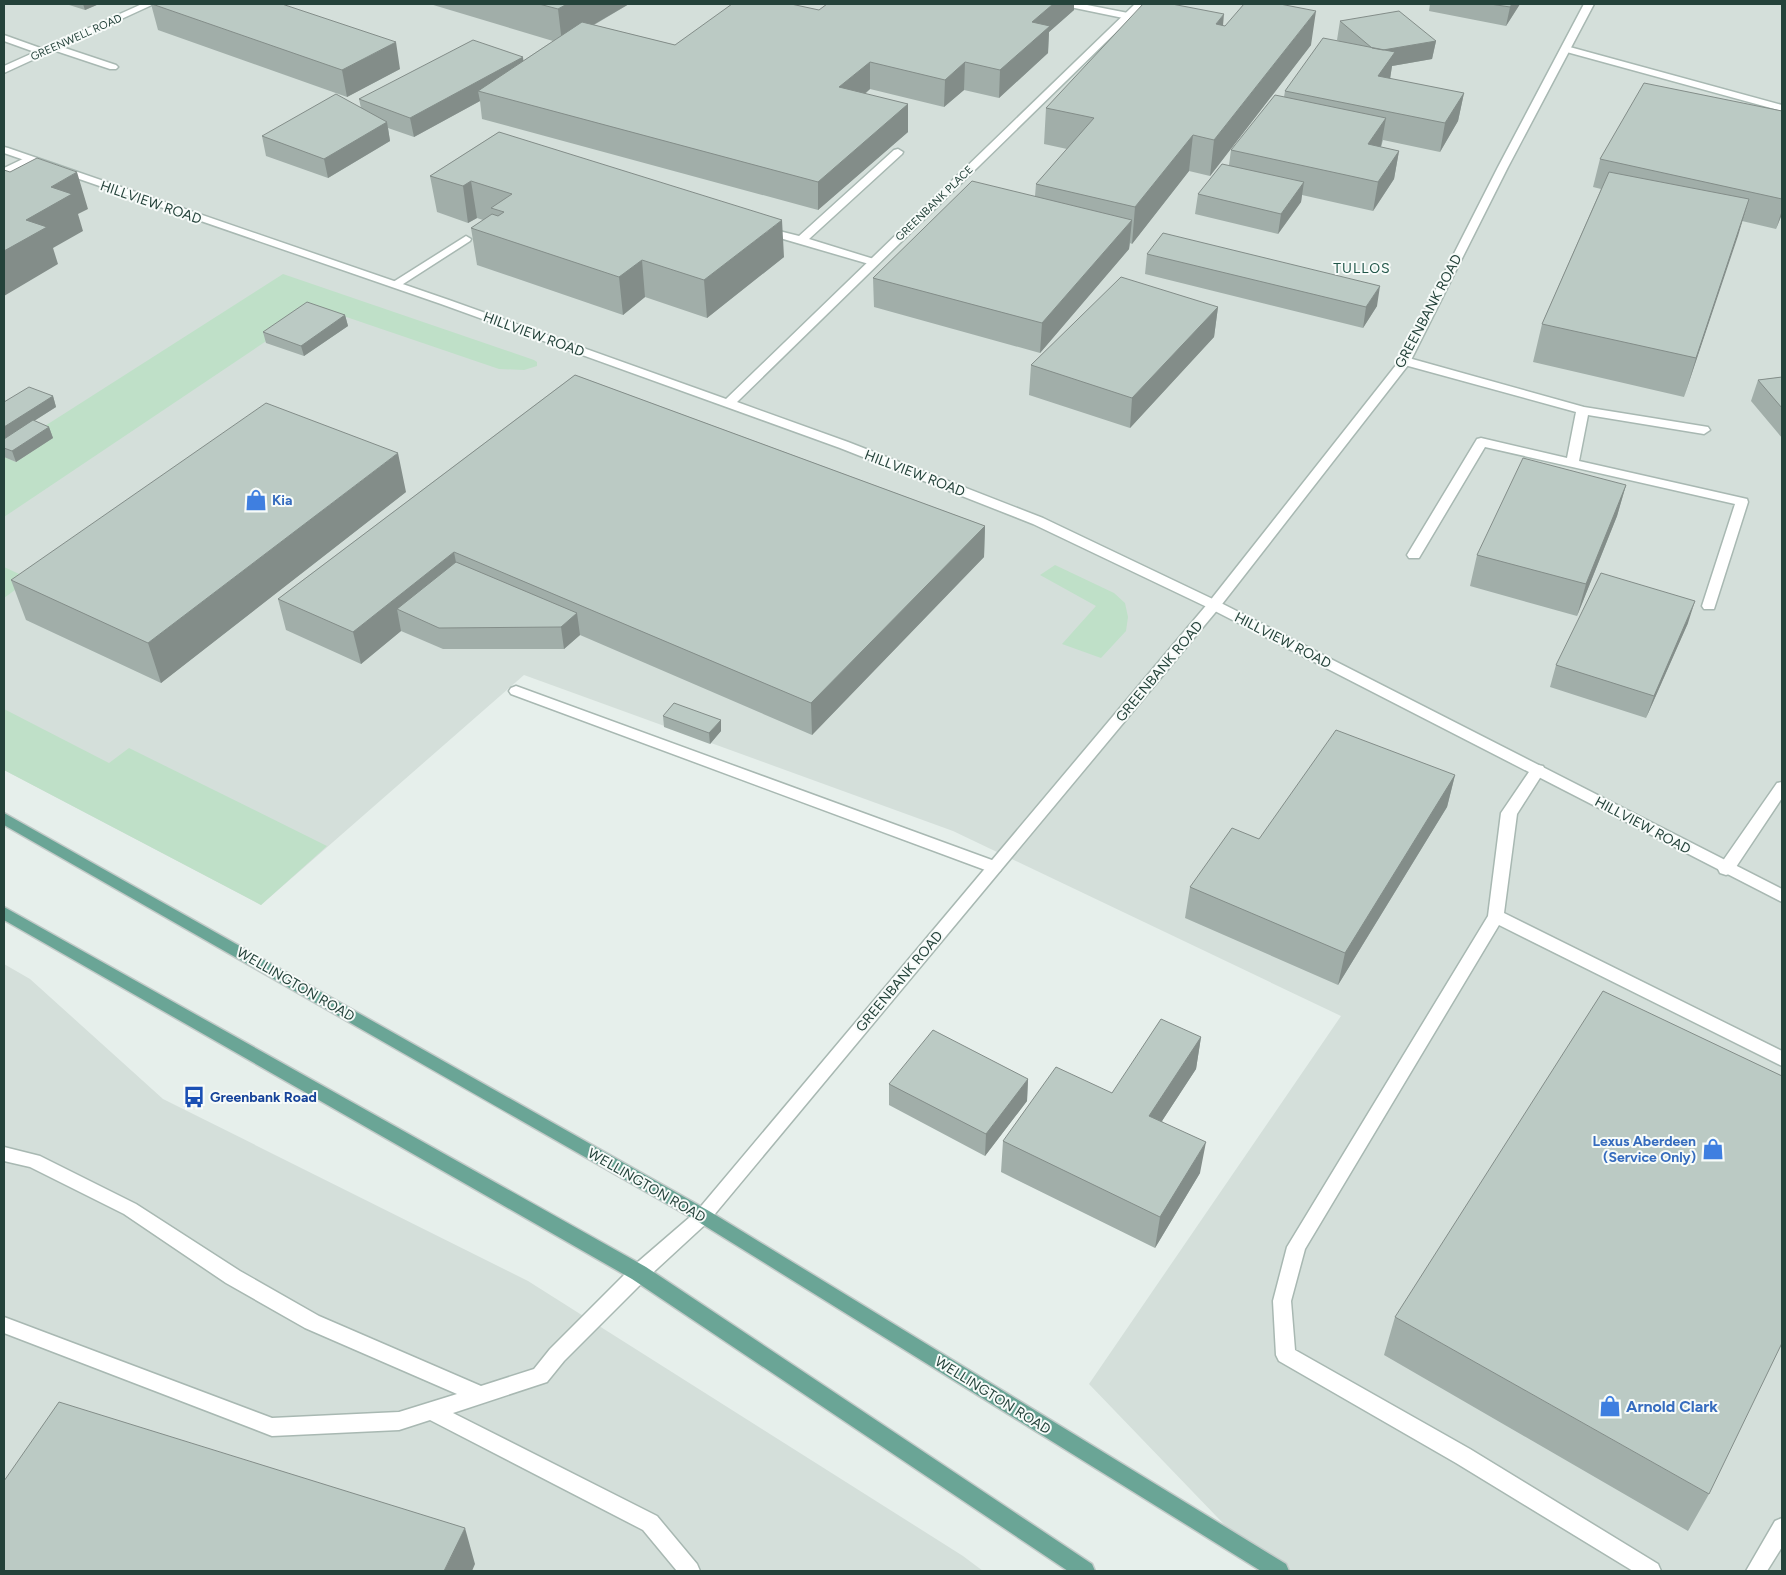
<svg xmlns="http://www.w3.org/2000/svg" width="1786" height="1575" font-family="Figtree,sans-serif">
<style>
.built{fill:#d4dfda}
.green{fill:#bfe0c8}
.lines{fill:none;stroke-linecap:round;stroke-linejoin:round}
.service-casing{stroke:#a8b8b2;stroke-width:3}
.minor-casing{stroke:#a8b8b2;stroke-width:3}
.tertiary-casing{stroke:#a8b8b2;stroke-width:3}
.primary-casing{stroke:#c2cac8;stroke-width:3}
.service{fill:#fff;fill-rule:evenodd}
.minor{fill:#fff;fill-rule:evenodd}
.tertiary{fill:#fff;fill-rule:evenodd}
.primary{fill:#6aa596;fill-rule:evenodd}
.wall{fill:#a1aea9}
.shaded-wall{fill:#838d89}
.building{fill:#bbcac4;stroke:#838d89}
.labels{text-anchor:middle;stroke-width:4;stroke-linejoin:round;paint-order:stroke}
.far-street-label{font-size:11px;fill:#24423a;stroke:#f7fbf9}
.street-label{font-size:14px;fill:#24423a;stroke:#f7fbf9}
.far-quarter-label{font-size:14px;letter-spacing:1px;fill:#1f5548;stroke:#f7fbf9}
.shop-label{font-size:14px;font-weight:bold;fill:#366cbe;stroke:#f7fbf9;text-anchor:start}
.transit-label{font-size:14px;font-weight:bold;fill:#164399;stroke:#f7fbf9;text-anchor:start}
.near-shop-label{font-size:16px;font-weight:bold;fill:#366cbe;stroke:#f7fbf9;text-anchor:start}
</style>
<rect width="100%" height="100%" fill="#e6efeb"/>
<path class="built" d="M 4,4 L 1782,4 L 1782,1571 L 1269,1571 L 1089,1384 L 1341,1016 L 953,831 L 524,675 L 261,905 L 4,770 Z
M 4,964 L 30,979 L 163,1099 L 528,1281 L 963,1556 L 983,1571 L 4,1571 Z"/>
<path class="green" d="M 283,274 L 534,360 L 537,362 L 537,366 L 524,370 L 499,369 L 317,307 L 4,517 L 4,457 L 16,462 L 52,438 L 37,431 Z
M 1055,565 L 1114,593 L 1125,603 L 1128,617 L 1126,631 L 1101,658 L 1062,644 L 1096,606 L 1040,575 Z
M 4,567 L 30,579 L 4,598 Z
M 4,709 L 109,763 L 129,748 L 327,846 L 261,905 L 4,770 Z"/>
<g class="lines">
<g class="service-casing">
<path id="service" d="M 1065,4 L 1082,4 L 1128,13 L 1133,16 L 1128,19 L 1070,7 Z
M 4,35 L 46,50 L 48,52 L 43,55 L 4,41 Z
M 53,44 L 116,65 L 118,67 L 116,69 L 110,69 L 50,49 L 48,47 Z
M 1566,46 L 1782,105 L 1782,111 L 1563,51 L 1561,49 Z
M 898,149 L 903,152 L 902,154 L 809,239 L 877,260 L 879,262 L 877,264 L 869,264 L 759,232 L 758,230 L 763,227 L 799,236 L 894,150 Z
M 29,156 L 34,159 L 33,161 L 4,175 L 4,168 Z
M 466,236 L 471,239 L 470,241 L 400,286 L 392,286 L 390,284 Z
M 1405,357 L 1584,407 L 1708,427 L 1710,430 L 1704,434 L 1588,415 L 1579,461 L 1747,499 L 1748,502 L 1714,609 L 1704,609 L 1702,606 L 1735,504 L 1485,447 L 1419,558 L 1409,558 L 1407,555 L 1477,439 L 1481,438 L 1567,458 L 1576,412 L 1401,364 L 1399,361 L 1401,358 Z
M 516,686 L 1000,863 L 1002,867 L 1000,871 L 994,873 L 988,871 L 511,694 L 509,691 L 511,688 Z
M 1538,765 L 1543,766 L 1545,770 L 1517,814 L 1504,913 L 1782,1051 L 1782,1066 L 1499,925 L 1305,1249 L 1291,1301 L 1295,1350 L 1470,1449 L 1658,1564 L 1661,1571 L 1633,1571 L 1456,1463 L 1279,1361 L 1276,1355 L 1273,1301 L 1287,1247 L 1488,916 L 1501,813 L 1533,766 Z
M 1782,782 L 1782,798 L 1732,873 L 1726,875 L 1720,873 L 1718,869 L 1720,865 L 1777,783 Z
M 4,1147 L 40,1156 L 136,1204 L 240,1271 L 319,1316 L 481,1386 L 534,1369 L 550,1349 L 632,1267 L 639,1265 L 646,1267 L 648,1273 L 646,1279 L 564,1361 L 547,1382 L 453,1413 L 657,1516 L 697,1564 L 700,1571 L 677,1571 L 643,1530 L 430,1420 L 399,1430 L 272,1436 L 4,1333 L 4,1317 L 272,1418 L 399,1412 L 457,1394 L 305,1328 L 226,1283 L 124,1214 L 30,1167 L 4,1161 Z
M 1782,1518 L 1782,1547 L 1767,1571 L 1746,1571 L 1775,1521 Z"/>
</g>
<g class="minor-casing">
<path id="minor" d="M 1135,4 L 1145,4 L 737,402 L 848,442 L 1043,518 L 1219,602 L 1782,889 L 1782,902 L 1209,608 L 1033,524 L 840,448 L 441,304 L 4,153 L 4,147 L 8,148 L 449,300 L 726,399 Z"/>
</g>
<g class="tertiary-casing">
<path id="tertiary" d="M 142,4 L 154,4 L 4,73 L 4,66 Z
M 1584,4 L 1594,4 L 1508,167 L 1409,364 L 1219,608 L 709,1221 L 646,1279 L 639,1281 L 632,1279 L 630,1273 L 632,1267 L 697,1211 L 1209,602 L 1400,360 L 1498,167 Z"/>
</g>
<g class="primary-casing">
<path id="primary" d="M 4,813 L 709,1211 L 1286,1564 L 1289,1571 L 1261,1571 L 697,1221 L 4,825 Z
M 4,907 L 646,1267 L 1092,1564 L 1095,1571 L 1068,1571 L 632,1279 L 4,920 Z"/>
</g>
<use href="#service" class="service"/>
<use href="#minor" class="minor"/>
<use href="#tertiary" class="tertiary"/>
<use href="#primary" class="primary"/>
</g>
<path class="wall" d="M 66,4 L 99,4 L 85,10 Z
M 151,4 L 400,69 L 347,97 L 158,30 Z
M 430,4 L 629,4 L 594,25 L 675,45 L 819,10 L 1074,10 L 1049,32 L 1048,53 L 999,98 L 964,90 L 944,107 L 870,89 L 865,94 L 908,104 L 908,132 L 818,210 L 482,119 L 480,101 L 414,137 L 388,128 L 390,141 L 328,178 L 266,156 L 262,136 L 361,108 L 359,99 L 523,61 L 553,41 Z
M 1430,4 L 1520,4 L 1506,26 L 1429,11 Z
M 1340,21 L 1436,41 L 1432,59 L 1392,66 L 1390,79 L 1464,93 L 1458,121 L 1440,152 L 1383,140 L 1381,147 L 1399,151 L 1394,179 L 1373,211 L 1302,195 L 1301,202 L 1278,234 L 1195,214 L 1198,194 L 1229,165 L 1231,150 L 1284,97 L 1285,91 L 1339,41 L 1337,40 Z
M 1223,26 L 1311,45 L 1210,176 L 1189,171 L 1132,244 L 1130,243 L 1129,249 L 1040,353 L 874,307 L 873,278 L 1035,196 L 1036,184 L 1067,149 L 1044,144 L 1046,108 Z
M 1782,111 L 1782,214 L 1776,229 L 1742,221 L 1684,397 L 1533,362 L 1542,324 L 1601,189 L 1593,187 L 1600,159 Z
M 499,132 L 784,257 L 707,318 L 645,297 L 623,315 L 477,265 L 471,228 L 483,220 L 477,218 L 468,223 L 437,212 L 430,176 Z
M 1147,254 L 1377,306 L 1363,328 L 1145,274 Z
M 1218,307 L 1214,337 L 1130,428 L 1029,395 L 1031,365 Z
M 345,315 L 348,326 L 304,356 L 266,343 L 263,332 Z
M 575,375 L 985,526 L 984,557 L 812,735 L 580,635 L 564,649 L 443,649 L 401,631 L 361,664 L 286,630 L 278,599 Z
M 1782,377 L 1782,438 L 1751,401 L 1758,380 Z
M 53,396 L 56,407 L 34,421 L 49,427 L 53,438 L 16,462 L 4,457 L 4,402 Z
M 1626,485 L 1617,516 L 1577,616 L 1470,586 L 1477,555 Z
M 406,492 L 161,683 L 26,620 L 11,580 Z
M 1688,623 L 1646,718 L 1550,687 L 1556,665 Z
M 663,716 L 721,731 L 710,744 L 664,727 Z
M 1455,775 L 1447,807 L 1338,985 L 1185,918 L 1190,887 L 1259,839 Z
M 1201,1037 L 1196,1069 L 1162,1121 L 1200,1173 L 1155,1248 L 1001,1172 L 1003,1141 L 1112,1093 Z
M 1028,1079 L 1027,1101 L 985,1156 L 889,1105 L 889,1084 Z
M 1395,1317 L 1709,1494 L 1688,1531 L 1384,1355 Z"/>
<path class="shaded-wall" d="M 83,4 L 99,4 L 85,10 Z
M 567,4 L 629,4 L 562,43 L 558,9 Z
M 1053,4 L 1074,4 L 1074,10 L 1049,32 L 1048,53 L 999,98 L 1000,70 L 1032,22 Z
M 1512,4 L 1520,4 L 1506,26 L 1510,7 Z
M 1316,11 L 1311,45 L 1210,176 L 1214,140 Z
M 1224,14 L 1221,48 L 1216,24 Z
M 1436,41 L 1432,59 L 1392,66 L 1390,79 L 1374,104 L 1376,51 Z
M 396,42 L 400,69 L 347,97 L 342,70 Z
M 523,57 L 525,76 L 478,91 L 480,101 L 414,137 L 410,118 Z
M 870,62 L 870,89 L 839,115 L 839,87 Z
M 965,62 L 964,90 L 944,107 L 945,80 Z
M 1464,93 L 1458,121 L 1440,152 L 1445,123 Z
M 908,104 L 908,132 L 818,210 L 818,182 Z
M 1386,118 L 1381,146 L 1363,173 L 1368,144 Z
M 387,122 L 390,141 L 328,178 L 324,159 Z
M 1193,135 L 1189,171 L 1132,244 L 1135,207 Z
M 1399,151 L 1394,179 L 1373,211 L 1378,182 Z
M 77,172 L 88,209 L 78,214 L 83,231 L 53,248 L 58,264 L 4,296 L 4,251 L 26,220 L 51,187 Z
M 471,181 L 477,218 L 468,223 L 463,186 Z
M 1304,182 L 1301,202 L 1278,234 L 1281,214 Z
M 1749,199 L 1738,236 L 1684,397 L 1696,358 Z
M 1782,210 L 1782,214 L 1776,229 Z
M 782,220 L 784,257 L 707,318 L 704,280 Z
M 1132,220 L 1129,249 L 1040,353 L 1042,323 Z
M 642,260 L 645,297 L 623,315 L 619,277 Z
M 1380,286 L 1377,306 L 1363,328 L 1366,307 Z
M 1218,307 L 1214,337 L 1130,428 L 1132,398 Z
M 345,315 L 348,326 L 304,356 L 301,346 Z
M 53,396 L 56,407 L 4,440 L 4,427 Z
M 49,427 L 53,438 L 16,462 L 12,451 Z
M 398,453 L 406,492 L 161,683 L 148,643 Z
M 1626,485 L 1617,516 L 1577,616 L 1586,584 Z
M 985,526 L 984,557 L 812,735 L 811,703 Z
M 454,552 L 460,583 L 397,609 L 401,631 L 361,664 L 353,632 Z
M 1695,601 L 1688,623 L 1646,718 L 1654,696 Z
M 577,613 L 580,635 L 564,649 L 561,627 Z
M 721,720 L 721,731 L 710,744 L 709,733 Z
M 1455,775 L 1447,807 L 1338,985 L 1345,953 Z
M 1201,1037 L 1196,1069 L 1145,1147 L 1149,1116 Z
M 1028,1079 L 1027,1101 L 985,1156 L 986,1134 Z
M 1206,1142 L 1200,1173 L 1155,1248 L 1160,1217 Z
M 465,1528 L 475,1564 L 472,1571 L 444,1571 Z"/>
<path class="building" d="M 152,4 L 282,4 L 396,42 L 342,70 Z
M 539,4 L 567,4 L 558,9 Z
M 732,4 L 791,4 L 819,10 L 827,4 L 1053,4 L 1032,22 L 1050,26 L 1000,70 L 965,62 L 945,80 L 870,62 L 839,87 L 908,104 L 818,182 L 478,91 L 582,22 L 675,45 Z
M 1143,4 L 1172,4 L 1224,14 L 1216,24 L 1225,26 L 1244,4 L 1280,4 L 1316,11 L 1214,140 L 1193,135 L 1135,207 L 1036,184 L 1094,118 L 1046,108 Z
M 1490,4 L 1512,4 L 1510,7 Z
M 1399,11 L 1436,41 L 1383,50 L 1372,48 L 1340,21 Z
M 1323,38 L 1395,52 L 1378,76 L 1464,93 L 1445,123 L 1285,91 Z
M 473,40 L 523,57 L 410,118 L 359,99 Z
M 1644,83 L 1782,111 L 1782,199 L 1600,159 Z
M 336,94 L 387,122 L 324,159 L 262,136 Z
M 1275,95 L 1386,118 L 1368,144 L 1399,151 L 1378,182 L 1231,150 Z
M 499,132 L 782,220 L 704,280 L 642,260 L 619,277 L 471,228 L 492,214 L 498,216 L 504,212 L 491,208 L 512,194 L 471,181 L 463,186 L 430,176 Z
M 37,158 L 77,172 L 51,187 L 72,194 L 26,220 L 47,227 L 4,251 L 4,170 L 10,172 Z
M 1222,164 L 1304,182 L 1281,214 L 1198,194 Z
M 1609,172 L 1749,199 L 1696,358 L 1542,324 Z
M 972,181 L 1132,220 L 1042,323 L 873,278 Z
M 1163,233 L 1380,286 L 1366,307 L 1147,254 Z
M 1121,277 L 1218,307 L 1132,398 L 1031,365 Z
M 307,302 L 345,315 L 301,346 L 263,332 Z
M 575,375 L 985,526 L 811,703 L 454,552 L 353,632 L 278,599 Z
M 1782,377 L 1782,408 L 1758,380 Z
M 29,387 L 53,396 L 4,427 L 4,402 Z
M 266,403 L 398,453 L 148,643 L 11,580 Z
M 33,420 L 49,427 L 12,451 L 4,448 L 4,439 Z
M 1523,458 L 1626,485 L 1586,584 L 1477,555 Z
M 456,562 L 577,613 L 561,627 L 439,628 L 397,609 Z
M 1601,573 L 1695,601 L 1654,696 L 1556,665 Z
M 674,703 L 721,720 L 709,733 L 663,716 Z
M 1336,730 L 1455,775 L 1345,953 L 1190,887 L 1232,828 L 1259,839 Z
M 1603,991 L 1782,1076 L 1782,1343 L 1709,1494 L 1395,1317 Z
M 1161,1019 L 1201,1037 L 1149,1116 L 1206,1142 L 1160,1217 L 1003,1141 L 1056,1067 L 1112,1093 Z
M 933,1030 L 1028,1079 L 986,1134 L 889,1084 Z
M 59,1402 L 465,1528 L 444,1571 L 4,1571 L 4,1481 Z"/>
<defs>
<g id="shop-bare" transform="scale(1.725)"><path d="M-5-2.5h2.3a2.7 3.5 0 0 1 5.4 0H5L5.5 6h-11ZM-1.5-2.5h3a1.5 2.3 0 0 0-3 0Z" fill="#3f7fe0" stroke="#f7fbf9" stroke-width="2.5" paint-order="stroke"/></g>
<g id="bus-bare" transform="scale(1.725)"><path d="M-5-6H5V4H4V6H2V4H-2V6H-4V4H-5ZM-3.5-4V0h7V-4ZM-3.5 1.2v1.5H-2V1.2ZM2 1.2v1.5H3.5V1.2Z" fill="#1a4fb4" stroke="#f7fbf9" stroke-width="2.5" paint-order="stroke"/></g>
</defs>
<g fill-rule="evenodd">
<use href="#shop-bare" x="256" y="500"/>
<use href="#bus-bare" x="194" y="1097"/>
<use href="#shop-bare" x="1713" y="1149"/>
<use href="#shop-bare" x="1610" y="1406"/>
</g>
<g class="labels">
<g class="far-street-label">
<text transform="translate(76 37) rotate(-24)" y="4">GREENWELL ROAD</text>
<text transform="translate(934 203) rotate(-44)" y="4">GREENBANK PLACE</text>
</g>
<g class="street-label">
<text transform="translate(151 202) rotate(19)" y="5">HILLVIEW ROAD</text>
<text transform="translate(1428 311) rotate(-62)" y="5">GREENBANK ROAD</text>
<text transform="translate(534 334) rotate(20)" y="5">HILLVIEW ROAD</text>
<text transform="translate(915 473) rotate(21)" y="5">HILLVIEW ROAD</text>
<text transform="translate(1283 640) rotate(27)" y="5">HILLVIEW ROAD</text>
<text transform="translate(1159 671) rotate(-50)" y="5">GREENBANK ROAD</text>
<text transform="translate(1643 825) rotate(28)" y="5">HILLVIEW ROAD</text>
<text transform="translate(899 981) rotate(-50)" y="5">GREENBANK ROAD</text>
<text transform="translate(296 984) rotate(30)" y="5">WELLINGTON ROAD</text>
<text transform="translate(647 1185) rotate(30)" y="5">WELLINGTON ROAD</text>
<text transform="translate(993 1395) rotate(32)" y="5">WELLINGTON ROAD</text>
</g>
<g class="far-quarter-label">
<text x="1362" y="273">TULLOS</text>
</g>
<g class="shop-label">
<text x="272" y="505">Kia</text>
<text x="1696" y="1146" text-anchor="end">Lexus Aberdeen<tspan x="1696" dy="16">(Service Only)</tspan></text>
</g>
<g class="transit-label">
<text x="210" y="1102">Greenbank Road</text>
</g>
<g class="near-shop-label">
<text x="1626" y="1412">Arnold Clark</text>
</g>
</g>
<rect width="1786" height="1575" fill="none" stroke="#24423a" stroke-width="10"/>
</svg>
